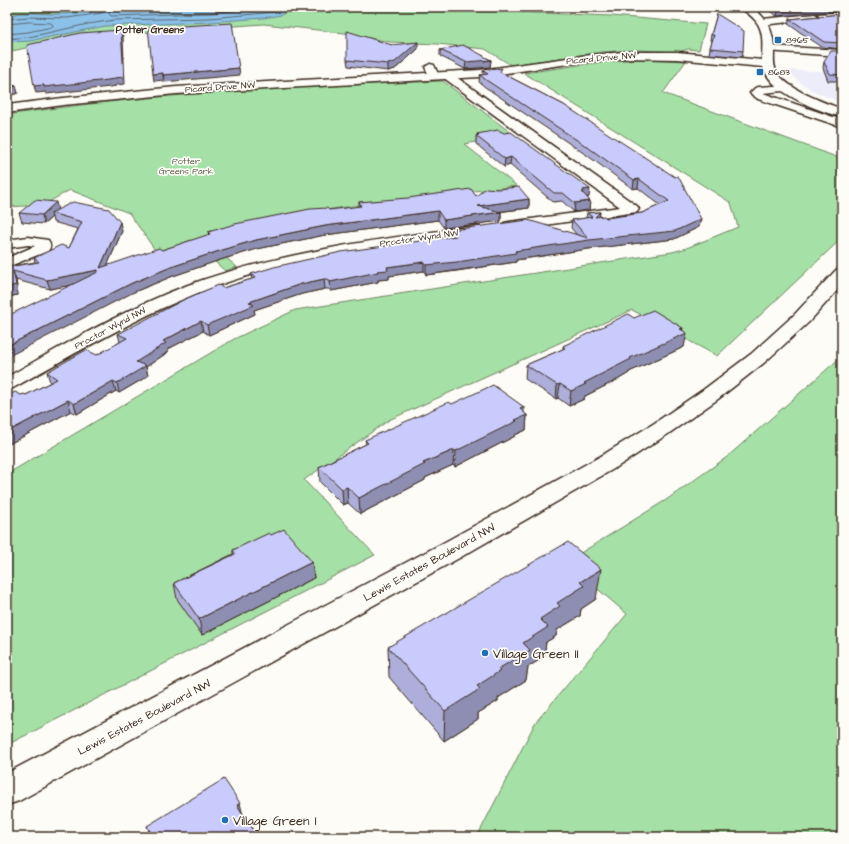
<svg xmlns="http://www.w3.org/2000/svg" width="849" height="844" font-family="'Architects Daughter',sans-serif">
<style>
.built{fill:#ededf9}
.green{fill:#a5e0a6;stroke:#708562}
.water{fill:#8bc1e9;stroke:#6b8598}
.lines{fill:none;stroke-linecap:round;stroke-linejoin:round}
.shore{stroke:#5b666f;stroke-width:1}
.minor-casing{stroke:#3b2a1e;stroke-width:3}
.tertiary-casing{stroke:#3b2a1e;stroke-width:3}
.secondary-casing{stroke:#3b2a1e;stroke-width:3}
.minor{fill:#fdfcf7;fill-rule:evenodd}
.tertiary{fill:#fdfcf7;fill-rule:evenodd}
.secondary{fill:#fdfcf7;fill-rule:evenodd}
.wall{fill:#adafda;stroke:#3b2a1e}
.shaded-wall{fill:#8d8eb1;stroke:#3b2a1e}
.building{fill:#c9cbfd;stroke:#3b2a1e}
.poi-dot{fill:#1f6fb2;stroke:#fdfcf7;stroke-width:1.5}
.labels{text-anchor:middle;stroke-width:3.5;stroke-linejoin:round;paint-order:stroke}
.far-poi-label{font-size:9px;fill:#3b2a1e;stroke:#fdfcf7;text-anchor:start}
.far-street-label{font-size:9px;fill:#3b2a1e;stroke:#fdfcf7}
.far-park-label{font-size:9px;fill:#565840;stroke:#fdfcf7}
.far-neighbourhood-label{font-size:10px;font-weight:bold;fill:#3b2a1e;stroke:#fdfcf7}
.street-label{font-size:11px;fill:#3b2a1e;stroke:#fdfcf7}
.near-poi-label{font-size:13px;fill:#3b2a1e;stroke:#fdfcf7;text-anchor:start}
</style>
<rect width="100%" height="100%" fill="#fdfcf7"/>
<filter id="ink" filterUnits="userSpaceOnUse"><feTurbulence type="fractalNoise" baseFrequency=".025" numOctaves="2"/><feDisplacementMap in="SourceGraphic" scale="8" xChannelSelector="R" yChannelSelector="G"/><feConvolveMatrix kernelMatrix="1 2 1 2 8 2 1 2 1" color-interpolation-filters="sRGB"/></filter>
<g filter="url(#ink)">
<path class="built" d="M 788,70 L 842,72 L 842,103 L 815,92 L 799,82 Z"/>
<path class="green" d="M 7,7 L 440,7 L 444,9 L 612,16 L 706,24 L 699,50 L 688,49 L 678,52 L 639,50 L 602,52 L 511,65 L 485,49 L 437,44 L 390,42 L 344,33 L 264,24 L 78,37 L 7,52 Z
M 642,59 L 686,61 L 663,93 L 842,159 L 842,238 L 717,356 L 632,310 L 389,420 L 304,480 L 375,555 L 7,745 L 7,474 L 234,339 L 295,310 L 672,252 L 684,249 L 738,227 L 731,203 L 725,199 L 524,73 L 601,62 Z
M 443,81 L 514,135 L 464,144 L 517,186 L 388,201 L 291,215 L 202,237 L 237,267 L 225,271 L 191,240 L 157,253 L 129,213 L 70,190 L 43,205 L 7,207 L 7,115 C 151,93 297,87 443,81 Z
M 842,356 L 842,837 L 477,837 L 535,723 L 627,614 L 566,562 L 666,500 L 727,457 Z"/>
<path class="water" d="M 108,7 L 278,7 L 285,13 L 281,15 L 263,18 L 210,22 L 105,26 L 30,41 L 7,42 L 7,16 C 22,11 37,13 49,14 C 68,14 89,13 108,7 Z"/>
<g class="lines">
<path class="shore" d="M 110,7 L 109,14 L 111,16 L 210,13 L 271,7
M 116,7 L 118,9 L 197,7
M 7,19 L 28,17 L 67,18 L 102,13 L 105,11 L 105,7
M 7,24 L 28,22 L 51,23 L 53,25 L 52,27 L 28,32 L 7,34
M 7,39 L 29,37 L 88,24 L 115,20 L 210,18 L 276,12 L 277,7"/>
<g class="minor-casing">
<path id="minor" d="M 814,14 L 817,15 L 818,17 L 817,19 L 762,25 L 758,22 L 762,19 Z
M 768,46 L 842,50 L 842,56 L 765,51 L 763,49 Z
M 430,64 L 434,65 L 439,76 L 438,78 L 434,79 L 430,78 L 425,67 Z
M 448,73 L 452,74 L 637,206 L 639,209 L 637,212 L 509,230 L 504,229 L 502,226 L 504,223 L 509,222 L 620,207 L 444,78 L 443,76 L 444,74 Z
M 788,85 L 792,86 L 793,88 L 792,90 L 763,93 L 842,120 L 842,127 L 758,99 L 750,93 L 755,88 L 759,87 Z
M 476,226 L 481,227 L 483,230 L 481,233 C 457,239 431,240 406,244 C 360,250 314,258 269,270 C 176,293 96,342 13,388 L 7,389 L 7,377 C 66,344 125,309 188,285 C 281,252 379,239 476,226 Z
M 28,237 L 48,240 C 51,244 51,247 48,251 L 7,267 L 7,258 L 35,246 L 28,245 L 7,248 L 7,240 Z"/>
</g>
<g class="tertiary-casing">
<path id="tertiary" d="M 741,7 L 752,7 C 768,19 774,32 774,52 C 774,58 773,65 776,70 C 785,89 823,102 842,109 L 842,117 C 818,111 771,93 763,67 L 677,59 L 623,58 L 582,62 L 480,77 L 176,94 L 63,105 L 7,113 L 7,105 L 63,98 L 176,87 L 480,70 L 582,56 L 623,52 L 677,52 L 762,60 C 762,47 765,31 755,20 C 751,15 745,12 741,7 Z"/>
</g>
<g class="secondary-casing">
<path id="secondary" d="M 842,269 L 842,285 L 809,322 L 765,362 L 718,399 L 668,434 L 617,467 L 461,557 L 19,801 L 7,805 L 7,773 L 443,543 L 601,456 L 653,424 L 703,390 L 751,354 L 795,314 L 836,270 Z"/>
</g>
<use href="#minor" class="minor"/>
<use href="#tertiary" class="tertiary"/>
<use href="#secondary" class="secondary"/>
</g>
<path class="wall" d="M 472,7 L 584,7 L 584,10 L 512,7 L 483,7 L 481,9 Z
M 764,7 L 842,7 L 842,49 L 822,47 L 788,24 L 790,19 L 840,14 L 839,13 L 836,12 L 777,16 Z
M 717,14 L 743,51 L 742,57 L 709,54 L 710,48 L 712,41 L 710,40 L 711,35 Z
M 392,45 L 418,49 L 395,69 L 388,71 L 348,66 L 347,60 Z
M 440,50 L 484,56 L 484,57 L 491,60 L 490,67 L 465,69 L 440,56 Z
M 842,51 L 842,81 L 828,81 L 823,68 L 824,62 Z
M 483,71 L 502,73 L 564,105 L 699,227 L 674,239 L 588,249 L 516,260 L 516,262 L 457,271 L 426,275 L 424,271 L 389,276 L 389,279 L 378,280 L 378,282 L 331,291 L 329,289 L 325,289 L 302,294 L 254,310 L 255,314 L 209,335 L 203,331 L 168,349 L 168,352 L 146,367 L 148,376 L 119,393 L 116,391 L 77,414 L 71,411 L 7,445 L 7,396 L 26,395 L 51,382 L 50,382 L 47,372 L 97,355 L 120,342 L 118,334 L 223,288 L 252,279 L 251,274 L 451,237 L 452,230 L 577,235 L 571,228 L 572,220 L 586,218 L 587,213 L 600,212 L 599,216 L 606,218 L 642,213 L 660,205 L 638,188 L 633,189 L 588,156 L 485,87 L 479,82 L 480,75 L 483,75 Z
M 477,134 L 589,197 L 587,198 L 590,201 L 589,210 L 574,212 L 562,201 L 553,202 L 510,165 L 504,167 L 476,144 L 476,136 L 477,136 Z
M 476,196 L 529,199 L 529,208 L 498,212 L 501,212 L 501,221 L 444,228 L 438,220 L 325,235 L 257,249 L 220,260 L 173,276 L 134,292 L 71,285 L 50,289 L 16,280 L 18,295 L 7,297 L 7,267 L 35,262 L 34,258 L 69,248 L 78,229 L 53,222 L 52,217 L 44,224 L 22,222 L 19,213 L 58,210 L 122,231 L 107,266 L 162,250 L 209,235 L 208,232 L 329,210 L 359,207 L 359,202 Z
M 634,318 L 683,328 L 682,330 L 684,347 L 629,372 L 629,373 L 619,379 L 585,396 L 584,399 L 569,406 L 558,398 L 556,399 L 525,379 L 526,365 L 563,349 L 563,346 Z
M 524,413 L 527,415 L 526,430 L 515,435 L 515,436 L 455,467 L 453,465 L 425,478 L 425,480 L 360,514 L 348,503 L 343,505 L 320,482 L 319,467 L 366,444 L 365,440 Z
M 271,535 L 312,562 L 314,578 L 202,635 L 177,599 L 174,583 L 233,554 L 233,550 Z
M 596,599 L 581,609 L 580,616 L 557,630 L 556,636 L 546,642 L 544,657 L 528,667 L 526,680 L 498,698 L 498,701 L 478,713 L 478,719 L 444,741 L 389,677 L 388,647 Z
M 242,812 L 258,837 L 151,837 L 147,826 Z"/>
<path class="shaded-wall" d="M 827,7 L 837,7 L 836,12 L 777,16 L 778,11 Z
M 121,30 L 123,37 L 125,84 L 116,85 L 116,86 L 110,87 L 46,94 L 46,92 L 36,93 L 34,86 Z
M 418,42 L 418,49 L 395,69 L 388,71 L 388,64 Z
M 484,56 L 484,61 L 491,60 L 490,67 L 465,69 L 466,62 Z
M 239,68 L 240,75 L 164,82 L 163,75 Z
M 163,73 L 164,80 L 154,81 L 153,74 Z
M 16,86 L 18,93 L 7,97 L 7,89 Z
M 511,157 L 510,165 L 504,167 L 505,159 Z
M 639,179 L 638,188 L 633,189 L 634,180 Z
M 590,189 L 589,197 L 584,198 L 582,192 L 583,190 Z
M 529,199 L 529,208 L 478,214 L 478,206 Z
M 590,201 L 589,210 L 574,212 L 575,203 Z
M 56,202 L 58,211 L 51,213 L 52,217 L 44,224 L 42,215 Z
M 7,208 L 10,217 L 7,220 Z
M 438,211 L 438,220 L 325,235 L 257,249 L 220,260 L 173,276 L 134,292 L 7,357 L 7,346 L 132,283 L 171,267 L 219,251 L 256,240 L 325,226 Z
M 501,212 L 501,221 L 444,228 L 444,220 Z
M 600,212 L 599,220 L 595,217 Z
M 701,219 L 699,227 L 674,239 L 588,249 L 516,260 L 516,262 L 426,275 L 426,265 L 515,251 Z
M 120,222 L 122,231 L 102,278 L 100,268 Z
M 424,262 L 424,271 L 389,276 L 389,279 L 378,280 L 378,282 L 331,291 L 330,282 L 377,271 L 387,267 Z
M 98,270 L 100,280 L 50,289 L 47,280 Z
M 13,271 L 16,280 L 18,295 L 7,297 L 7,287 Z
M 324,279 L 325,289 L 302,294 L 254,310 L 255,314 L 209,335 L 207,325 L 249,302 L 301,284 Z
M 201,321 L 203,331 L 168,349 L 168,352 L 146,367 L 148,376 L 119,393 L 117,383 L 136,362 L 163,341 Z
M 683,328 L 681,335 L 687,333 L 684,347 L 629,372 L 629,373 L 619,379 L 585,396 L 584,399 L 569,406 L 571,391 L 584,383 Z
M 113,381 L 116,391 L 77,414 L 74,404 Z
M 560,384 L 558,398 L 556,399 L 557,385 Z
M 68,400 L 71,411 L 7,445 L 7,432 Z
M 524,407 L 524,416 L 527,415 L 526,430 L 515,435 L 515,436 L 455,467 L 456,451 L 520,409 Z
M 454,450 L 453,465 L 425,478 L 425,480 L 360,514 L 359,498 L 423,463 Z
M 347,487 L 348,503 L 343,505 L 342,489 Z
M 312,562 L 314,578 L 202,635 L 199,619 Z
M 601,569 L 596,599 L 581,609 L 580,616 L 557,630 L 556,636 L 546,642 L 544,657 L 528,667 L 526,680 L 498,698 L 498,701 L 478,713 L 478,719 L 444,741 L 445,711 L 477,686 L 498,669 L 523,643 L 540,619 L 557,603 L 580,582 Z
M 240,803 L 247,832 L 237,805 Z"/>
<path class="building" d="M 773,7 L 827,7 L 778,11 Z
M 842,12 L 842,43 L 824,42 L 790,19 L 841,14 Z
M 717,14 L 744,31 L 743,51 L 710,48 L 714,35 L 711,35 Z
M 232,23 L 239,68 L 163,75 L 163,73 L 153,74 L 148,28 Z
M 121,30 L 124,77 L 114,78 L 114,79 L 108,80 L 44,87 L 44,85 L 34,86 L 27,45 L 80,33 Z
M 347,31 L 392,45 L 418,42 L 395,62 L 388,64 L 347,60 Z
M 463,45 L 484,56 L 483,56 L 491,60 L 466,62 L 440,50 Z
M 831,51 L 842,51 L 842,75 L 830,74 L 824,62 Z
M 502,68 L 500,72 L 564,105 L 675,177 L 678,176 L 701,219 L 675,231 L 589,240 L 515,251 L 516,253 L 457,262 L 426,265 L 424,262 L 387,267 L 388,270 L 377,271 L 378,272 L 330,282 L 328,279 L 324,279 L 301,284 L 249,302 L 254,305 L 207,325 L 201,321 L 163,341 L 166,343 L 136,362 L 146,366 L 117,383 L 113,381 L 74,404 L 68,400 L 7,432 L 7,396 L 15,392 L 21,395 L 24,394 L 26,395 L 57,379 L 47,372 L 86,350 L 97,355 L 127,338 L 118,334 L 183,300 L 216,286 L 219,285 L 223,288 L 255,278 L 251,274 L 274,267 L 341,252 L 456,236 L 452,230 L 528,220 L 588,238 L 572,220 L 592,217 L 587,213 L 600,212 L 595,217 L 604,216 L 606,218 L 642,213 L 669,201 L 639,179 L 634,180 L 589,148 L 486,80 L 480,75 L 488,74 L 483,71 Z
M 7,83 L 16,86 L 7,89 Z
M 498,130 L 504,133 L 511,132 L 590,189 L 583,190 L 584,192 L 582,192 L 590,201 L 575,203 L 563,193 L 554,193 L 511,157 L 505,159 L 476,136 L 479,135 L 477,134 Z
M 519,187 L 529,199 L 478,206 L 501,212 L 444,220 L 438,211 L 325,226 L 256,240 L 219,251 L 171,267 L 132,283 L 7,346 L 7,316 L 98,272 L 98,270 L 47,280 L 13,271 L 16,285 L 7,287 L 7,267 L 39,262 L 34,258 L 61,245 L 69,248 L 82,222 L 51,213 L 73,202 L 109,209 L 120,222 L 100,268 L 159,248 L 162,250 L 210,234 L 208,232 L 215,230 L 235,224 L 310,209 L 327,208 L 329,210 L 361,206 L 359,202 L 408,198 L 471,189 L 476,196 L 486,188 L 497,189 Z
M 35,200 L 56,202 L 42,215 L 19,213 Z
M 653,310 L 683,328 L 680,329 L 687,333 L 630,358 L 631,359 L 584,383 L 586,384 L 571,391 L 560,384 L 557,385 L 526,365 L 565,348 L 563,346 L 628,314 L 634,318 Z
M 493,385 L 524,407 L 520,409 L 527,415 L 515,420 L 517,421 L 456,451 L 454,450 L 423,463 L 425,464 L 359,498 L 347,487 L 342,489 L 319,467 L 368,443 L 365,440 L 449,402 L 452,404 Z
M 284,529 L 312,562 L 199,619 L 174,583 L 235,554 L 233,550 L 269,533 L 271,535 Z
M 568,542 L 601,569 L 580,582 L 584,586 L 557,603 L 560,606 L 540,619 L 548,627 L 523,643 L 530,650 L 498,669 L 500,671 L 477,686 L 480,689 L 445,711 L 388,647 Z
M 224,779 L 240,803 L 237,805 L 258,837 L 153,837 L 147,826 Z
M 293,830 L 297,837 L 283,837 Z"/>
</g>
<g class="poi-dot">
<rect x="774" y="36" width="8" height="8" rx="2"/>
<rect x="756" y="68" width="8" height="8" rx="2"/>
<circle cx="485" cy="653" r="4"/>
<circle cx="225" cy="820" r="4"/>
</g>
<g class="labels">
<g class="far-poi-label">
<text x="786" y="43">8965</text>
<text x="768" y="75">8683</text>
</g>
<g class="far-street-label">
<text transform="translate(601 58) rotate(-5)" y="3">Picard Drive NW</text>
<text transform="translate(220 87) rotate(-4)" y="3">Picard Drive NW</text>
<text transform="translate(419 238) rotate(-8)" y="3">Proctor Wynd NW</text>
<text transform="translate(110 328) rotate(-28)" y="3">Proctor Wynd NW</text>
</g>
<g class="far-park-label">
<text x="186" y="164">Potter<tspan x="186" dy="10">Greens Park</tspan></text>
</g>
<g class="far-neighbourhood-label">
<text x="150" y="33">Potter Greens</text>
</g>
<g class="street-label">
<text transform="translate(429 562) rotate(-29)" y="4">Lewis Estates Boulevard NW</text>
<text transform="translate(144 717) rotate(-28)" y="4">Lewis Estates Boulevard NW</text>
</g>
<g class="near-poi-label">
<text x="493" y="658">Village Green II</text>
<text x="233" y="825">Village Green I</text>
</g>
</g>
<rect width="849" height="844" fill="none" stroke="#fdfcf7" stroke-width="24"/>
<rect x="12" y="12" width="825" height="820" fill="none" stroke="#3b2a1e" stroke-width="1.5" filter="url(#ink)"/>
</svg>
